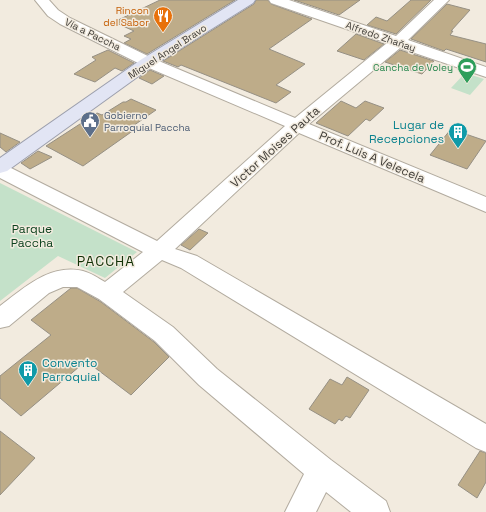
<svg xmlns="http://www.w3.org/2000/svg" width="486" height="512" font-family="'Space Grotesk',sans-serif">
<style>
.green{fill:#c4e1c9}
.building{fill:#beac89;stroke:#969084}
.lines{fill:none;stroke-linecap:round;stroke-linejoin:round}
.minor-casing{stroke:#b2ab9f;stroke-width:2}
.major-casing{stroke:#9c9fad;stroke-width:2}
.minor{fill:#fff;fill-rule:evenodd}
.major{fill:#e2e5f4;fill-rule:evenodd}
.labels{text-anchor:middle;stroke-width:3;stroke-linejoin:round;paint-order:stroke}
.far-food-label{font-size:10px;fill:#c56008;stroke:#f2ebdf;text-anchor:end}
.far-street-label{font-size:10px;fill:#3f3c37;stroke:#f2ebdf}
.far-leisure-label{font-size:10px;fill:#27864d;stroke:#f2ebdf;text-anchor:end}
.far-service-label{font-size:10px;fill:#4e5e75;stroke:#f2ebdf;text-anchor:start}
.culture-label{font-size:12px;fill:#0d838f;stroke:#f2ebdf;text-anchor:end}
.street-label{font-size:12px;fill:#3f3c37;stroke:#f2ebdf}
.park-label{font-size:12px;fill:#0c421e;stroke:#f2ebdf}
.quarter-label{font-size:14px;letter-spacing:1px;fill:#113206;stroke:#f2ebdf}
</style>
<rect width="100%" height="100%" fill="#f2ebdf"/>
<path class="green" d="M 465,73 L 484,79 L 470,95 L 451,88 Z
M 0,183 L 137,252 L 105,278 L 58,256 L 0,301 Z"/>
<path class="building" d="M 160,0 L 235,0 L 147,54 L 124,43 L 131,39 L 124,36 L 134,31 L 114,22 Z
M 256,0 L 268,0 L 271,4 L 312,19 L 269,49 L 305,64 L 276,85 L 291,92 L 276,103 L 181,65 L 178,67 L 163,61 L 254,4 Z
M 294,0 L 360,0 L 339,15 Z
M 411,0 L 431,0 L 396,34 L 367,25 L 376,17 L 387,21 Z
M 447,4 L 470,10 L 451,31 L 453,31 L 450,35 L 486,44 L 486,62 L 446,49 L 444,51 L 411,39 Z
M 356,34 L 384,44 L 364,60 L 337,51 Z
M 108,50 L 134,63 L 122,71 L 115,68 L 95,82 L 74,74 L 96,60 L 92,57 Z
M 400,50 L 434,61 L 422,74 L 385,62 Z
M 150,70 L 164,76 L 152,84 L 139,78 Z
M 131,99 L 156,110 L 130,128 L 134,130 L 83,166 L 46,146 L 97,113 L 102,115 L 123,102 L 126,102 Z
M 341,101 L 356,108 L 365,101 L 384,108 L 370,121 L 366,119 L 348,136 L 316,123 Z
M 451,129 L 486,141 L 467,169 L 430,155 Z
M 0,133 L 20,142 L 6,152 L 0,147 Z
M 38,151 L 52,157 L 30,169 L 21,163 Z
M 199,229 L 208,233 L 190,250 L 181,245 Z
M 71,288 L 77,288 L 101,302 L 154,342 L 169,357 L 131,395 L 86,361 L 21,416 L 0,398 L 0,376 L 51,335 L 31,320 Z
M 347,377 L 369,390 L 350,418 L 346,416 L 342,421 L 339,419 L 335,424 L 309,409 L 330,379 L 342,385 Z
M 0,431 L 35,458 L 0,495 Z
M 480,451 L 486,453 L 486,482 L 477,498 L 458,485 Z"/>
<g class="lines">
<g class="minor-casing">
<path id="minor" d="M 35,0 L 49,0 L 58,10 L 70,18 L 154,59 L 295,118 L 387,43 L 271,3 L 269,0 L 289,0 L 396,36 L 434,0 L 449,0 L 408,40 L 486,67 L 486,77 L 400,48 L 309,124 L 486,197 L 486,212 L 299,133 L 175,249 L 197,256 L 486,424 L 486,452 L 476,448 L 181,268 L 162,260 L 123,292 L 173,327 L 217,369 L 331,460 L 386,501 L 390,512 L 351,512 L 326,492 L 316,512 L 285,512 L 304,474 L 199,385 L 155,341 L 99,299 L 77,287 L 63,287 L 49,293 L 9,326 L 0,328 L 0,306 C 24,288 50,263 83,271 C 91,273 98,278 105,282 L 143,252 L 0,178 L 0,164 L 7,166 L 157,241 L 285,126 L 142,65 L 60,24 L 48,16 Z"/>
</g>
<g class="major-casing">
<path id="major" d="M 238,0 L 255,0 L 253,3 L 154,65 L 7,171 L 0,173 L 0,158 L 142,59 Z"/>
</g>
<use href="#minor" class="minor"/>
<use href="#major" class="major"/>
</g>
<defs>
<g id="restaurant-pin" transform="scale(1)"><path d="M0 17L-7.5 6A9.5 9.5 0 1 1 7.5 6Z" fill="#e8710a" stroke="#f2ebdf"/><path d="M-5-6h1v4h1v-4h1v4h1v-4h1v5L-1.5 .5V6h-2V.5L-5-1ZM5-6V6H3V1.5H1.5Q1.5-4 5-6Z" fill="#fff"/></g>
<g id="stadium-pin" transform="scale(1)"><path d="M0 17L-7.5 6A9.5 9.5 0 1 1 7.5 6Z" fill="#2e9e5b" stroke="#f2ebdf"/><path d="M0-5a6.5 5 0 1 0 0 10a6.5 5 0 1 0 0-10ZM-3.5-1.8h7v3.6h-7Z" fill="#fff"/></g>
<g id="civic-pin" transform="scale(1)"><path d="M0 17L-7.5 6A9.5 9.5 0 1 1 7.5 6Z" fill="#5c6f8a" stroke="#f2ebdf"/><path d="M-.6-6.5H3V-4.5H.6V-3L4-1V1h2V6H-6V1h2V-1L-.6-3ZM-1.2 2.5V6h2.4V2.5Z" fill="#fff"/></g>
<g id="building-pin" transform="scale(1)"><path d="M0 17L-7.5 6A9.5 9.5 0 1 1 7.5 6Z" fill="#0f9aa8" stroke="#f2ebdf"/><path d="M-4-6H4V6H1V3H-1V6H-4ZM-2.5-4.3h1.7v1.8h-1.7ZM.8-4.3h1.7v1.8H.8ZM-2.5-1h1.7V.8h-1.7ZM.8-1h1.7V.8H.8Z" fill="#fff"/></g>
</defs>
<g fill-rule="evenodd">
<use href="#restaurant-pin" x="163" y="16"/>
<use href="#stadium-pin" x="467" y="67"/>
<use href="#civic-pin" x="90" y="121"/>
<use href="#building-pin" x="458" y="132"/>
<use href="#building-pin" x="28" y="370"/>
</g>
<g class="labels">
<g class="far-food-label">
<text x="149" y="14">Rincon<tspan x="149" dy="12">del Sabor</tspan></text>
</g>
<g class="far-street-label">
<text transform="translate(93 34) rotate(26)" y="4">Vía a Paccha</text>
<text transform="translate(381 36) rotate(19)" y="4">Alfredo Zhañay</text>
<text transform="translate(167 51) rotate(-33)" y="4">Miguel Angel Bravo</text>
</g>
<g class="far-leisure-label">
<text x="453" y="71">Cancha de Voley</text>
</g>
<g class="far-service-label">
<text x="104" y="119">Gobierno<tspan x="104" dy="12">Parroquial Paccha</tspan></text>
</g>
<g class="culture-label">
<text x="444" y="129">Lugar de<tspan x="444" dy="14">Recepciones</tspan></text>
<text x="42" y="367" text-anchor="start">Convento<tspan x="42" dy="14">Parroquial</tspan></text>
</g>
<g class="street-label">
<text transform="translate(275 147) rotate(-42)" y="4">Victor Moises Pauta</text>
<text transform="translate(372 157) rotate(23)" y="4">Prof. Luis A Velecela</text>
</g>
<g class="park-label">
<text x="32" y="233">Parque<tspan x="32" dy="14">Paccha</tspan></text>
</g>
<g class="quarter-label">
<text x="106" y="266">PACCHA</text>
</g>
</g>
</svg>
